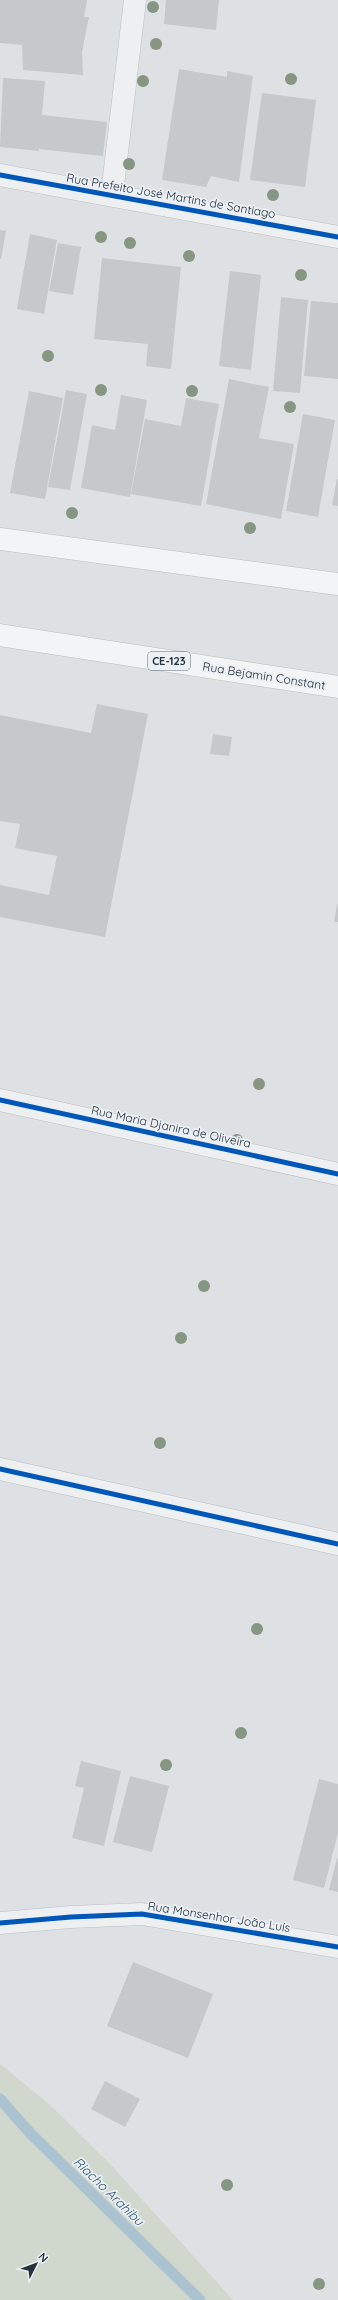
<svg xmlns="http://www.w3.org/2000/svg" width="338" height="2300" font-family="Quicksand,sans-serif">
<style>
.green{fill:#d0d8ce}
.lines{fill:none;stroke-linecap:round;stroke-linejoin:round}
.stream{stroke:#abc2d0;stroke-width:11}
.building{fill:#c6c9cc}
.minor-casing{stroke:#bcbfc1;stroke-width:23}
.major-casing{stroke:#babec1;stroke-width:23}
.minor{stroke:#edeff1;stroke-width:22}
.major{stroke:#f2f4f5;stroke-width:22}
.cycleway-casing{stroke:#ebf0f4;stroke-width:8}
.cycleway{stroke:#0057b8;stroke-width:5}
.tree{fill:#869682}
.labels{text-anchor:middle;stroke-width:3.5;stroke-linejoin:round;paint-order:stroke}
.shield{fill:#ebf0f4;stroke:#606a74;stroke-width:1}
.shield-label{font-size:11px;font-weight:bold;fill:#25313d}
.street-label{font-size:12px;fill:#25313d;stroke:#ebf0f4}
.water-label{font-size:13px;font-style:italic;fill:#2f5571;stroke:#ebf0f4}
</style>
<rect width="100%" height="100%" fill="#dee1e3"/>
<path class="green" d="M 0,2064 L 50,2105 L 111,2165 L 233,2300 L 0,2300 Z"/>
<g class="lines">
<path class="stream" d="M 0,2099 L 30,2133 L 200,2300"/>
</g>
<path class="building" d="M 0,0 L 87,0 L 84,17 L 89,17 L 82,52 L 83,75 L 23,70 L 22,45 L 0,43 Z
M 166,0 L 219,0 L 216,30 L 164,24 Z
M 179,69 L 227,77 L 227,71 L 253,76 L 239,182 L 211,176 L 206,187 L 162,180 Z
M 3,78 L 45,81 L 42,115 L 107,122 L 103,156 L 39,149 L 39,151 L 0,147 Z
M 262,93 L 316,100 L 305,187 L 250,180 Z
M 0,230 L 6,231 L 1,259 L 0,259 Z
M 30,234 L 57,240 L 44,314 L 17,309 Z
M 58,243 L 81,247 L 73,295 L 49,291 Z
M 102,258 L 181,267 L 171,369 L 146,366 L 148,344 L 94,339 Z
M 230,271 L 261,275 L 251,370 L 219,366 Z
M 281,297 L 308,300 L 300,393 L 273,391 Z
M 311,301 L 338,303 L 338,379 L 304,376 Z
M 229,379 L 269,387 L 259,438 L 294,444 L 281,519 L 206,504 Z
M 66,390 L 87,394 L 70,490 L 48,487 Z
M 29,391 L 63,398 L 45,499 L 10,493 Z
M 121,395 L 147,400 L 130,497 L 81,488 L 92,425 L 115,430 Z
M 186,398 L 219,404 L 201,506 L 131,494 L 145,419 L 181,426 Z
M 303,414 L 335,420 L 318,517 L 286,511 Z
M 337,479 L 338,479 L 338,506 L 332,505 Z
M 97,704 L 148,714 L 105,937 L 0,917 L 0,885 L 49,895 L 57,856 L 15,848 L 20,824 L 0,821 L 0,715 L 91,733 Z
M 213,734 L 232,737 L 229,756 L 210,754 Z
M 337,904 L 338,904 L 338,922 L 334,922 Z
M 81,1761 L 121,1771 L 104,1846 L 72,1838 L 84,1788 L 75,1786 Z
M 130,1776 L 169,1786 L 152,1852 L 113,1842 Z
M 319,1779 L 338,1784 L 338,1833 L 324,1888 L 293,1880 Z
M 337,1858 L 338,1859 L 338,1892 L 329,1890 Z
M 133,1962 L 213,1994 L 188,2058 L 107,2026 Z
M 105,2081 L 140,2099 L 125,2127 L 91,2109 Z"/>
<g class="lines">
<g class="minor-casing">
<path id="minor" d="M 0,175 L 338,237
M 112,194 L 135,0
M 0,1100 L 338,1174
M 0,1469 L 338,1544
M 0,1923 L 71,1917 L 142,1914 L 338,1947"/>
</g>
<g class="major-casing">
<path id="major" d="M 0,539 L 338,584
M 0,635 L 338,687"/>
</g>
<use href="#minor" class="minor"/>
<use href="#major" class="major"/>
<g class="cycleway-casing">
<path id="cycleway" d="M 0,175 L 338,237
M 0,1100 L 338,1174
M 0,1469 L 338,1544
M 0,1923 L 71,1917 L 142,1914 L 338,1947"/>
</g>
<use href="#cycleway" class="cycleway"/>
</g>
<g class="tree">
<circle cx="153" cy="7" r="6"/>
<circle cx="156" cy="44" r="6"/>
<circle cx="291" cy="79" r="6"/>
<circle cx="143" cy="81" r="6"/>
<circle cx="129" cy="164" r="6"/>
<circle cx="273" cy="195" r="6"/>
<circle cx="101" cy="237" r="6"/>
<circle cx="130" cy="243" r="6"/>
<circle cx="189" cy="256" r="6"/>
<circle cx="301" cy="275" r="6"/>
<circle cx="48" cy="356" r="6"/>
<circle cx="101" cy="390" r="6"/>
<circle cx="192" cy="391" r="6"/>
<circle cx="290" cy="407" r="6"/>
<circle cx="72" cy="513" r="6"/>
<circle cx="250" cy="528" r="6"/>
<circle cx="259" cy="1084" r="6"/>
<circle cx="237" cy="1140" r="6"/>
<circle cx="204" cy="1286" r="6"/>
<circle cx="181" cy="1338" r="6"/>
<circle cx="160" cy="1443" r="6"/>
<circle cx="257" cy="1629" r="6"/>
<circle cx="241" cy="1733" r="6"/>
<circle cx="166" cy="1765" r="6"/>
<circle cx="227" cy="2185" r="6"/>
<circle cx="319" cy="2284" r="6"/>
</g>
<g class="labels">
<rect class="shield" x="148" y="652" width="42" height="18" rx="3"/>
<g class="shield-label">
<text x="169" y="665">CE-123</text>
</g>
<g class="street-label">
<text transform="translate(171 196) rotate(10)" y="4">Rua Prefeito José Martins de Santiago</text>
<text transform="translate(264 676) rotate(9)" y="4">Rua Bejamin Constant</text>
<text transform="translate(171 1127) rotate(12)" y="4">Rua Maria Djanira de Oliveira</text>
<text transform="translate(219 1917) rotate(9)" y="4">Rua Monsenhor João Luís</text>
</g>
<g class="water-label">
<text transform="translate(109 2191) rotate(44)" y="5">Riacho Arahibu</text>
</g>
</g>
<g transform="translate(36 2264) rotate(48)" stroke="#ebf0f4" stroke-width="3" paint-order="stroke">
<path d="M0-3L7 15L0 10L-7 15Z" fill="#25313d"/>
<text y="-6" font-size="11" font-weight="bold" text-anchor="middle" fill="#25313d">N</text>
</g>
</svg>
